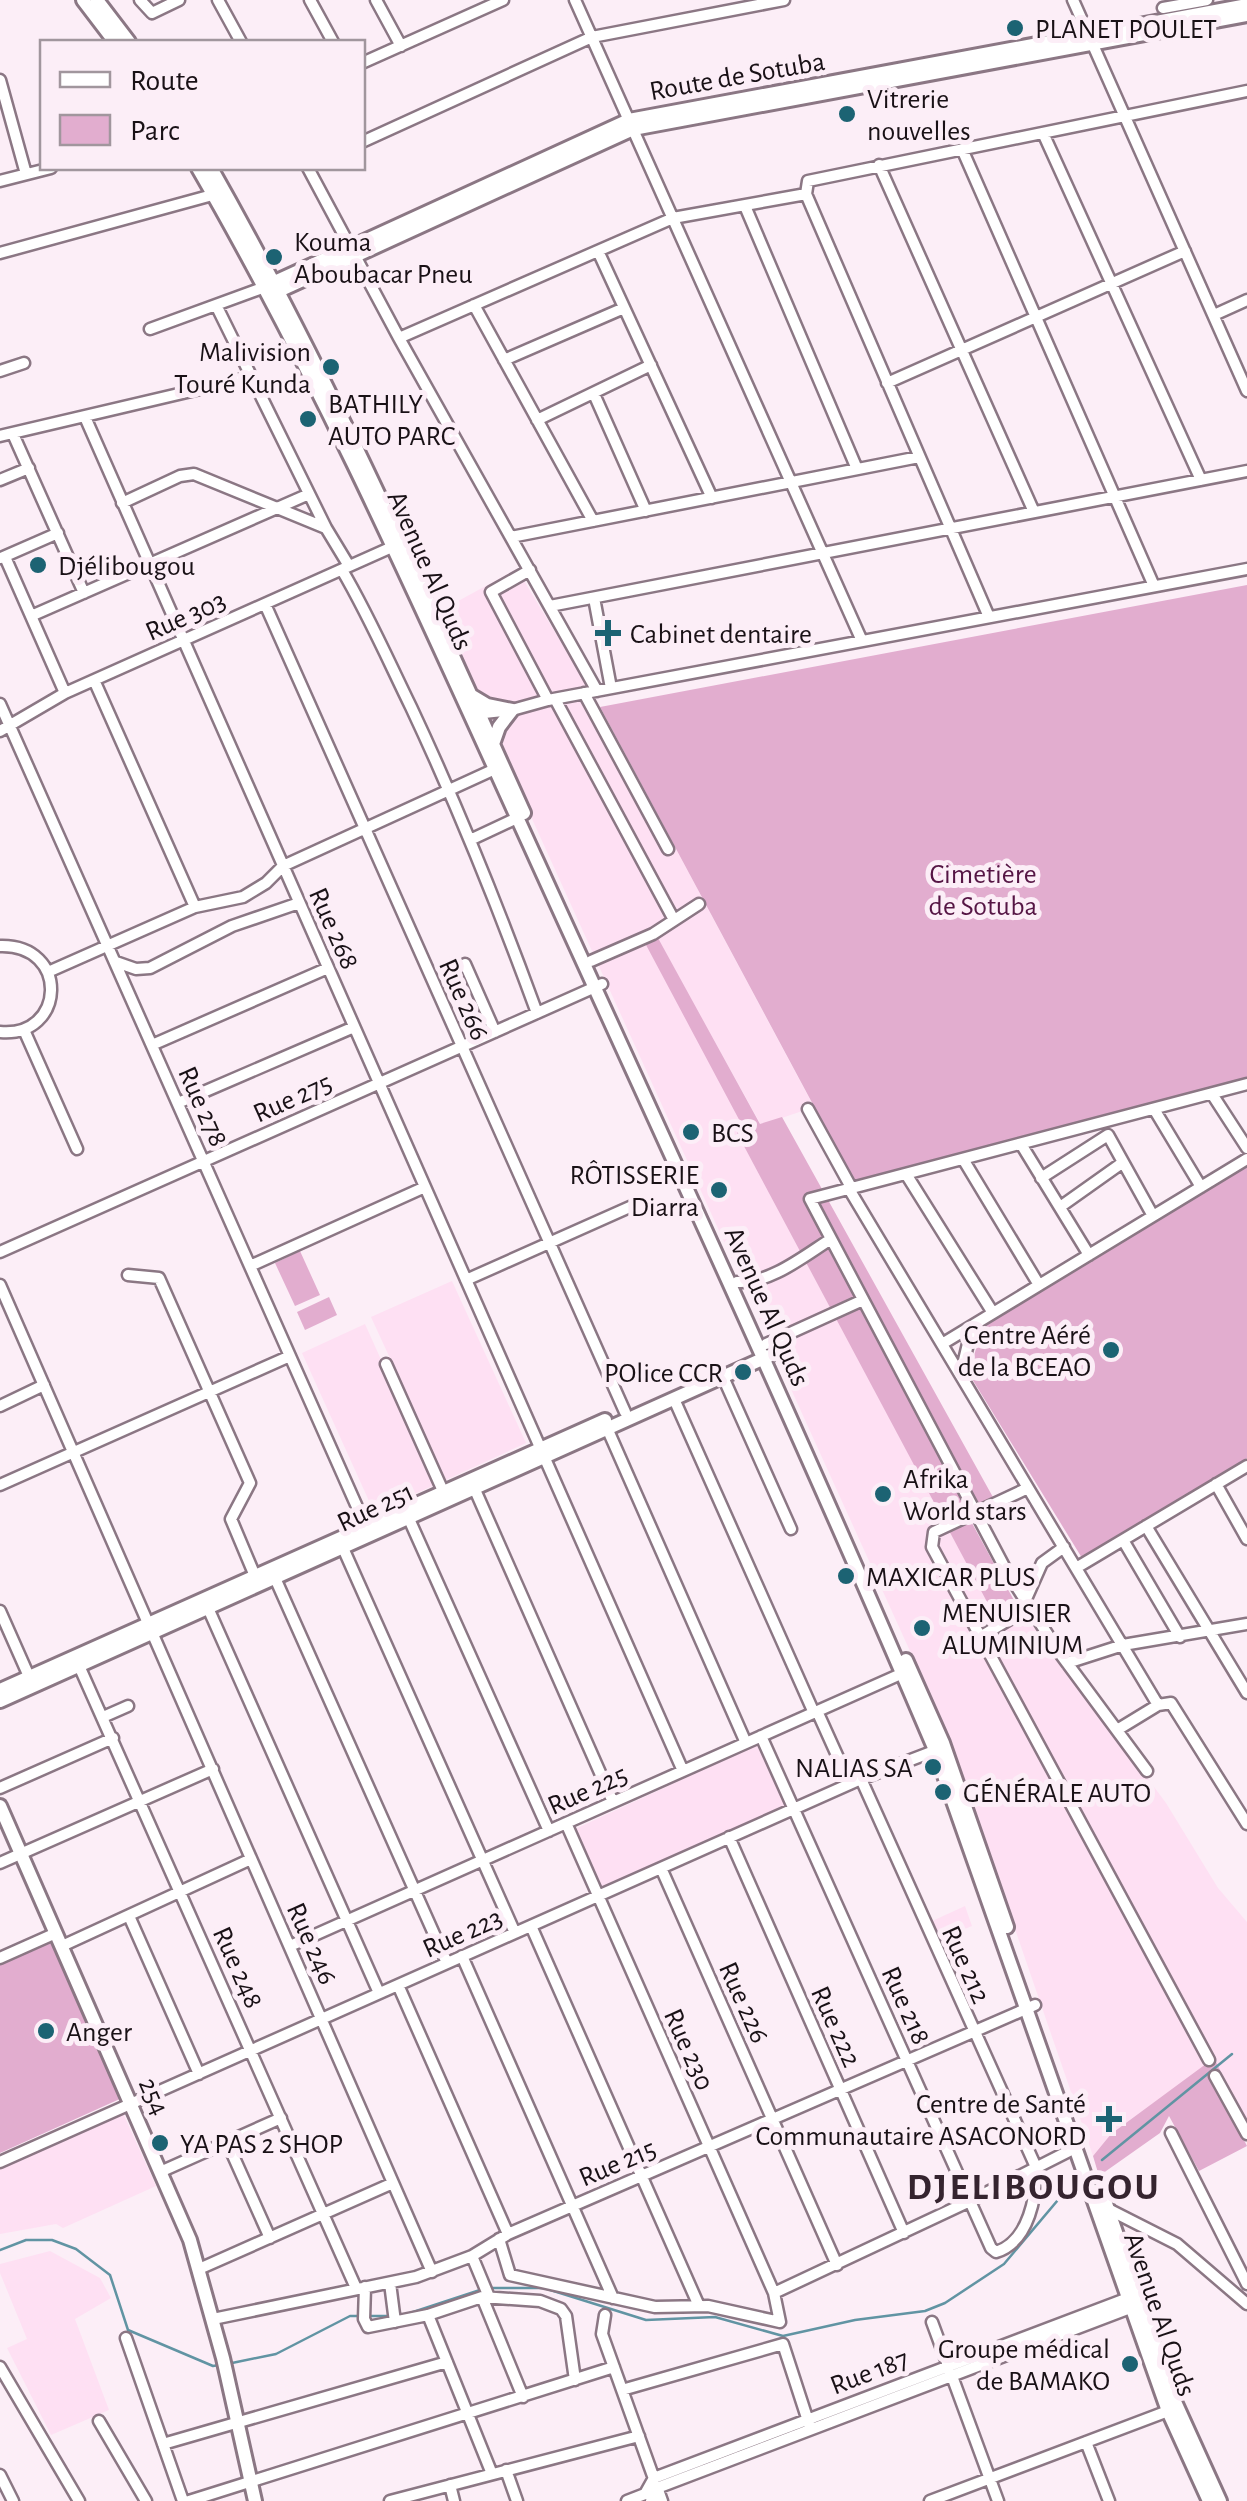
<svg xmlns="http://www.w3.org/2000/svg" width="1247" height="2501" font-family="'Alegreya Sans',sans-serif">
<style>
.built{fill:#fee0f3}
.green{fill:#e2adcf}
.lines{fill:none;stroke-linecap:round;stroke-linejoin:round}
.stream{stroke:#6194a3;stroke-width:2.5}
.minor-casing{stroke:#8b7784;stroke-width:15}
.major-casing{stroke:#8b7784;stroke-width:18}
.minor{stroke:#fff;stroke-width:10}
.major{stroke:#fff;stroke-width:12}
.poi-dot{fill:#1c6373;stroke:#fceef7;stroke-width:4}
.labels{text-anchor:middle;stroke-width:10;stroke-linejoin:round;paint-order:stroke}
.poi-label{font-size:28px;fill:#191116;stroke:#fceef7;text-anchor:start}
.street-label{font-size:28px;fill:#191116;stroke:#fceef7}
.park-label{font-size:28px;fill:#551544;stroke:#fceef7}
.district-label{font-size:38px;font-weight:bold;letter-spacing:2.5px;fill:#35242f;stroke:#fceef7}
</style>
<rect width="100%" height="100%" fill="#fceef7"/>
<path class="built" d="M 517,569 L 600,707 L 814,1107 L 761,1125 L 658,939 L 743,1127 L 737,1133 L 1002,1629 L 1030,1613 L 1056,1655 L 1166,1803 L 1218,1888 L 1247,1922 L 1247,2121 L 1214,2059 L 1111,2134 L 1093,2156 L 949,1737 L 438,612 Z
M 452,1281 L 526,1443 L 446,1480 L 371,1317 Z
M 365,1324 L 437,1484 L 374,1512 L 302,1353 Z
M 761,1743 L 788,1806 L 602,1890 L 575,1829 Z
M 965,1906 L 972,1926 L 938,1940 L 930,1922 Z
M 123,2113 L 156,2186 L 63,2228 L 56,2224 L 0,2234 L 0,2168 Z
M 50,2251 L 100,2278 L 111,2298 L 75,2319 L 109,2410 L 51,2435 L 7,2348 L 27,2339 L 0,2273 L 0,2264 Z"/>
<path class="green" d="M 1247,585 L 1247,1080 L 854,1181 L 600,707 Z
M 658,938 L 760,1124 L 782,1117 L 994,1499 L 967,1514 L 1023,1617 L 1002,1630 L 737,1133 L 743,1127 L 645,943 Z
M 1247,1165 L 1247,1458 L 1082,1558 L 969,1374 L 982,1327 Z
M 300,1251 L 320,1295 L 295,1306 L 275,1263 Z
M 329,1297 L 337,1315 L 305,1330 L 297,1312 Z
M 52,1941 L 122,2098 L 0,2153 L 0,1964 Z
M 1214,2058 L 1221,2072 L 1213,2079 L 1247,2146 L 1199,2171 L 1169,2116 L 1160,2133 L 1099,2176 L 1093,2156 L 1111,2134 Z"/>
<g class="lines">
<path class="stream" d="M 1102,2160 L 1232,2054
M 0,2250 L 26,2240 L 52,2240 L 76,2249 L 110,2275 L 128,2330 L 213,2366 L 219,2365
M 487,2288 L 544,2288 L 646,2320 L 715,2317 L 783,2336 L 855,2320 L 925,2311 L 945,2303 L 1004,2264 L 1079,2175
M 407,2314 L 480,2290
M 367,2316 L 389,2316
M 232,2363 L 276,2354 L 350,2316 L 359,2316"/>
<g class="minor-casing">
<path id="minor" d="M 140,0 L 152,13 L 179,0
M 218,0 L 241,42
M 310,0 L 333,42
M 376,0 L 401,46
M 575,0 L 862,641
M 1073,0 L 1247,391
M 1163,8 L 1207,0
M 362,63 L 503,0
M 0,80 L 26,174
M 1043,133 L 1201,480
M 362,142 L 592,37 L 784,0
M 962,149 L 1154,586
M 879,165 L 1034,512
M 308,168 L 399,338 L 597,691
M 0,181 L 51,168
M 806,194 L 989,617
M 745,206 L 857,469
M 598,251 L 712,498
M 0,253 L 216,194
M 216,305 L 326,528
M 474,305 L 593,521
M 1214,315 L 1247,300
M 150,329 L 265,287
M 399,338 L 673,218 L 806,194 L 808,181 L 1247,91
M 504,360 L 624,308
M 0,371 L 24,363
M 887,383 L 1185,251
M 594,394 L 646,511
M 85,417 L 683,1771
M 537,420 L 651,365
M 13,434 L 84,593
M 0,436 L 251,377
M 0,480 L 29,468
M 122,503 L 180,476 L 194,474 L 326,528 L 349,566
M 511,537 L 919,457
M 5,557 L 65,693
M 1,558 L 58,533
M 342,570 C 368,614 388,660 411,707 C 458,807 499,909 537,1013
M 530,570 L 491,592 L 548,700
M 594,598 L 611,688
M 265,604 L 625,1412
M 550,606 L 1247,471
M 31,616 L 309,494
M 94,680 L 195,907
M 584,693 L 668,849
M 555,699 L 674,920
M 0,704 L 366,1527
M 475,714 L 512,710 L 548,700 L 1247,569
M 0,731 L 65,693 L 392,547
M 470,840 L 517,818
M 0,946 C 70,944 66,1038 0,1032
M 591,961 L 653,934 L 699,904
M 116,962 L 136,969 L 150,968 L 232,926 L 299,903
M 465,964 L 495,1032
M 48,972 L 195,907 L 243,897 L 266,883 L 283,866 L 495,769
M 24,1030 L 77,1149
M 152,1045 L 328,968
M 1212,1094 L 1247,1148
M 178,1103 L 354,1027
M 808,1109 L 852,1189
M 1154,1109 L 1201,1187
M 1021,1144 L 1089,1255
M 963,1159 L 1039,1285
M 906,1174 L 993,1313
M 1041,1178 L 1108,1135 L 1153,1216
M 849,1189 L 1158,1705
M 1060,1207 L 1122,1163
M 0,1252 L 602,984
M 250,1266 L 425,1187
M 128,1275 L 159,1278 L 250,1483 L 231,1519 L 255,1576
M 466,1280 L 641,1202
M 737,1282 C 770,1284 804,1256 831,1239
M 0,1285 L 432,2272
M 766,1344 L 863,1300
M 942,1344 L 1247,1159
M 386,1364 L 443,1491
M 961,1373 L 972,1327
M 723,1377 L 791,1529
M 674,1399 L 814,1713
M 0,1406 L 44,1385
M 607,1428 L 746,1743
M 472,1483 L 613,1802
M 1216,1484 L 1247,1539
M 0,1485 L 290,1356
M 1028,1488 L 934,1532 L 932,1547 L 1209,2060
M 409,1519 L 549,1831
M 1146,1526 L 1247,1693
M 1123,1540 L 1180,1637
M 343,1548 L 515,1933
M 1076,1568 L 1247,1466
M 275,1578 L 447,1963
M 1026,1599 L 1042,1563 L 1064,1547
M 208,1608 L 379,1993
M 0,1611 L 31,1681
M 980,1637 L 1030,1607
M 76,1659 L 356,2288
M 1067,1663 L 1123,1645 L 1247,1624
M 817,1711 L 850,1784
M 103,1717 L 128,1706
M 1117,1730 L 1158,1705 L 1171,1703 L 1247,1824
M 761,1736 L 991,2248 L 996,2252 C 1029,2242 1038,2194 1035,2165 L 861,1779
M 1147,1771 L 1059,1652 L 1007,1572 L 810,1199 L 1247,1084
M 0,1788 L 113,1738
M 729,1837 L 904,2233
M 0,1863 L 213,1769
M 661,1868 L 837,2265
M 129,1916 L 199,2074
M 531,1926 L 699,2306
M 62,1946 L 251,1859
M 290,1946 L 903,1673
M 462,1956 L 613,2298
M 0,1958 L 56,1933
M 398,1985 L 508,2234
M 1215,2076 L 1247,2134
M 1171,2133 L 1247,2284
M 227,2142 L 270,2238
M 0,2162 L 861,1779 L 942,1748
M 160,2172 L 281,2118
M 1108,2209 L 1177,2244 L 1247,2304
M 499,2239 L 510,2275 L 655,2307 L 708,2306 L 780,2322 L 774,2293 L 566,1823
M 472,2256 L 489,2297
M 199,2269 L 393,2183
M 390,2283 L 395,2322
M 365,2287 L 364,2319 L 368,2327 L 428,2315 L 482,2297 L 540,2301 L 561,2309 L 566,2316 L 575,2380
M 774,2293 L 970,2201 L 1077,2147
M 482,2297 L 523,2397
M 428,2315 L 492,2474
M 605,2315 L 602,2334 L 662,2501
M 213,2319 L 416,2277 L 472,2256 L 508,2234 L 1035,2005
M 932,2322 L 998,2501
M 126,2338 L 183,2501
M 0,2367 L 79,2501
M 622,2390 L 783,2344 L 809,2424
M 99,2421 L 146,2501
M 1086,2442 L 1109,2501
M 163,2444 L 447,2362
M 506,2470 L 517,2501
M 0,2475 L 13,2501
M 450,2485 L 454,2501
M 189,2501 L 614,2367
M 390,2501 L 639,2436
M 627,2501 L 645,2494 L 654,2478 L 1131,2297
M 651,2501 L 657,2488 L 1138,2305
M 930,2501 L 1168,2411"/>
</g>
<g class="major-casing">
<path id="major" d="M 83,0 L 115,42
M 97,0 L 129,42
M 198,168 C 327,391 430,627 537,861 C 672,1157 808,1451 935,1750 L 1168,2411 L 1209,2501
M 211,168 C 329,376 425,594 524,813
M 266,286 L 629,120 L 1247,5
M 272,294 L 633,129 L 1247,15
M 472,696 L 487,705 L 512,710
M 493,744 L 499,727 L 512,710
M 906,1660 L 943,1743 L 1007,1927
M 0,1690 L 605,1420
M 0,1701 L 769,1356
M 0,1806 L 190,2240 L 223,2358 L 255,2501
M 1103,2195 L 1176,2404 L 1220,2501"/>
</g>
<use href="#minor" class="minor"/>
<use href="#major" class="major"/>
</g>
<g class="poi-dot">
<circle cx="1015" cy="28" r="10"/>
<circle cx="847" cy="114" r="10"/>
<circle cx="274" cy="257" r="10"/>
<circle cx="331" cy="367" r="10"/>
<circle cx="308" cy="419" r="10"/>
<circle cx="38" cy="565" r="10"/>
<path d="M603 618h10v10h10v10h-10v10h-10v-10h-10v-10h10z"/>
<circle cx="691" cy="1132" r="10"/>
<circle cx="719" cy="1190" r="10"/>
<circle cx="1111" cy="1350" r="10"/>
<circle cx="743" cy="1372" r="10"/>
<circle cx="883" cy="1494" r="10"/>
<circle cx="846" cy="1576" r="10"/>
<circle cx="922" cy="1628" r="10"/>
<circle cx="933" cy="1767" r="10"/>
<circle cx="943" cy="1792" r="10"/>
<circle cx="46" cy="2031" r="10"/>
<path d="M1104 2104h10v10h10v10h-10v10h-10v-10h-10v-10h10z"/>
<circle cx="160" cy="2143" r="10"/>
<circle cx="1130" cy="2364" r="10"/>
</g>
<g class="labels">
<g class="poi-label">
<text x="1035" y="38">PLANET POULET</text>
<text x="867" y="108">Vitrerie<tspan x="867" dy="32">nouvelles</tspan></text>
<text x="294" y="251">Kouma<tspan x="294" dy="32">Aboubacar Pneu</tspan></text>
<text x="311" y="361" text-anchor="end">Malivision<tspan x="311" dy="32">Touré Kunda</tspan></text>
<text x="328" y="413">BATHILY<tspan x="328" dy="32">AUTO PARC</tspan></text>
<text x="58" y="575">Djélibougou</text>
<text x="630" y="643">Cabinet dentaire</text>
<text x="711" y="1142">BCS</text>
<text x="699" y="1184" text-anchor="end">RÔTISSERIE<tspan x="699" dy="32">Diarra</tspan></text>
<text x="1091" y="1344" text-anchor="end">Centre Aéré<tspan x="1091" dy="32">de la BCEAO</tspan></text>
<text x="723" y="1382" text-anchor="end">POlice CCR</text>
<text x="903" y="1488">Afrika<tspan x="903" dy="32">World stars</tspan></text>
<text x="866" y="1586">MAXICAR PLUS</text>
<text x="942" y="1622">MENUISIER<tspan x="942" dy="32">ALUMINIUM</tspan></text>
<text x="913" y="1777" text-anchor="end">NALIAS SA</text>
<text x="963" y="1802">GÉNÉRALE AUTO</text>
<text x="66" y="2041">Anger</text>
<text x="1086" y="2113" text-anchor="end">Centre de Santé<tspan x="1086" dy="32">Communautaire ASACONORD</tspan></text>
<text x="180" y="2153">YA PAS 2 SHOP</text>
<text x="1110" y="2358" text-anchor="end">Groupe médical<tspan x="1110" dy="32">de BAMAKO</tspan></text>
</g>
<g class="street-label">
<text transform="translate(737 75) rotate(-10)" y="10">Route de Sotuba</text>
<text transform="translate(431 570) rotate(66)" y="10">Avenue Al Quds</text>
<text transform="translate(185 615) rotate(-24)" y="10">Rue 303</text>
<text transform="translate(335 928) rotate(66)" y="10">Rue 268</text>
<text transform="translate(465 999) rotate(66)" y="10">Rue 266</text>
<text transform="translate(292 1097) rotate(-24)" y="10">Rue 275</text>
<text transform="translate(204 1106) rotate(66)" y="10">Rue 278</text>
<text transform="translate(768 1306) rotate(66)" y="10">Avenue Al Quds</text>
<text transform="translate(375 1506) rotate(-25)" y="10">Rue 251</text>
<text transform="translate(587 1789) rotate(-24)" y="10">Rue 225</text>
<text transform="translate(462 1932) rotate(-24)" y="10">Rue 223</text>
<text transform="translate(313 1943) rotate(66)" y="10">Rue 246</text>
<text transform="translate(967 1964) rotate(66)" y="10">Rue 212</text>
<text transform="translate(239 1967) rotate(66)" y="10">Rue 248</text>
<text transform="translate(745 2002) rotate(66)" y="10">Rue 226</text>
<text transform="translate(907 2005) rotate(66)" y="10">Rue 218</text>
<text transform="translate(837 2026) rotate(66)" y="10">Rue 222</text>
<text transform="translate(690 2049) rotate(66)" y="10">Rue 230</text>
<text transform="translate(155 2096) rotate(66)" y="10">254</text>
<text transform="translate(617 2162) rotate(-23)" y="10">Rue 215</text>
<text transform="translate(1161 2314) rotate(71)" y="10">Avenue Al Quds</text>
<text transform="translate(869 2371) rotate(-21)" y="10">Rue 187</text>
</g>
<g class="park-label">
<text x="983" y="883">Cimetière<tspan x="983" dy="32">de Sotuba</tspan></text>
</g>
<g class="district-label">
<text x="1034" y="2199">DJELIBOUGOU</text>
</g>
</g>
<rect x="40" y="40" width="325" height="130" fill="#fceef7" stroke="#a1969d" stroke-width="2.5"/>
<rect x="60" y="72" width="50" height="15" fill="#ffffff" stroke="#a1969d" stroke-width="2.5"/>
<text x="130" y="90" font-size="30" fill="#191116">Route</text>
<rect x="60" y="115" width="50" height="30" fill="#e2adcf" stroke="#a1969d" stroke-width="2.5"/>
<text x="130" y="140" font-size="30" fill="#191116">Parc</text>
</svg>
